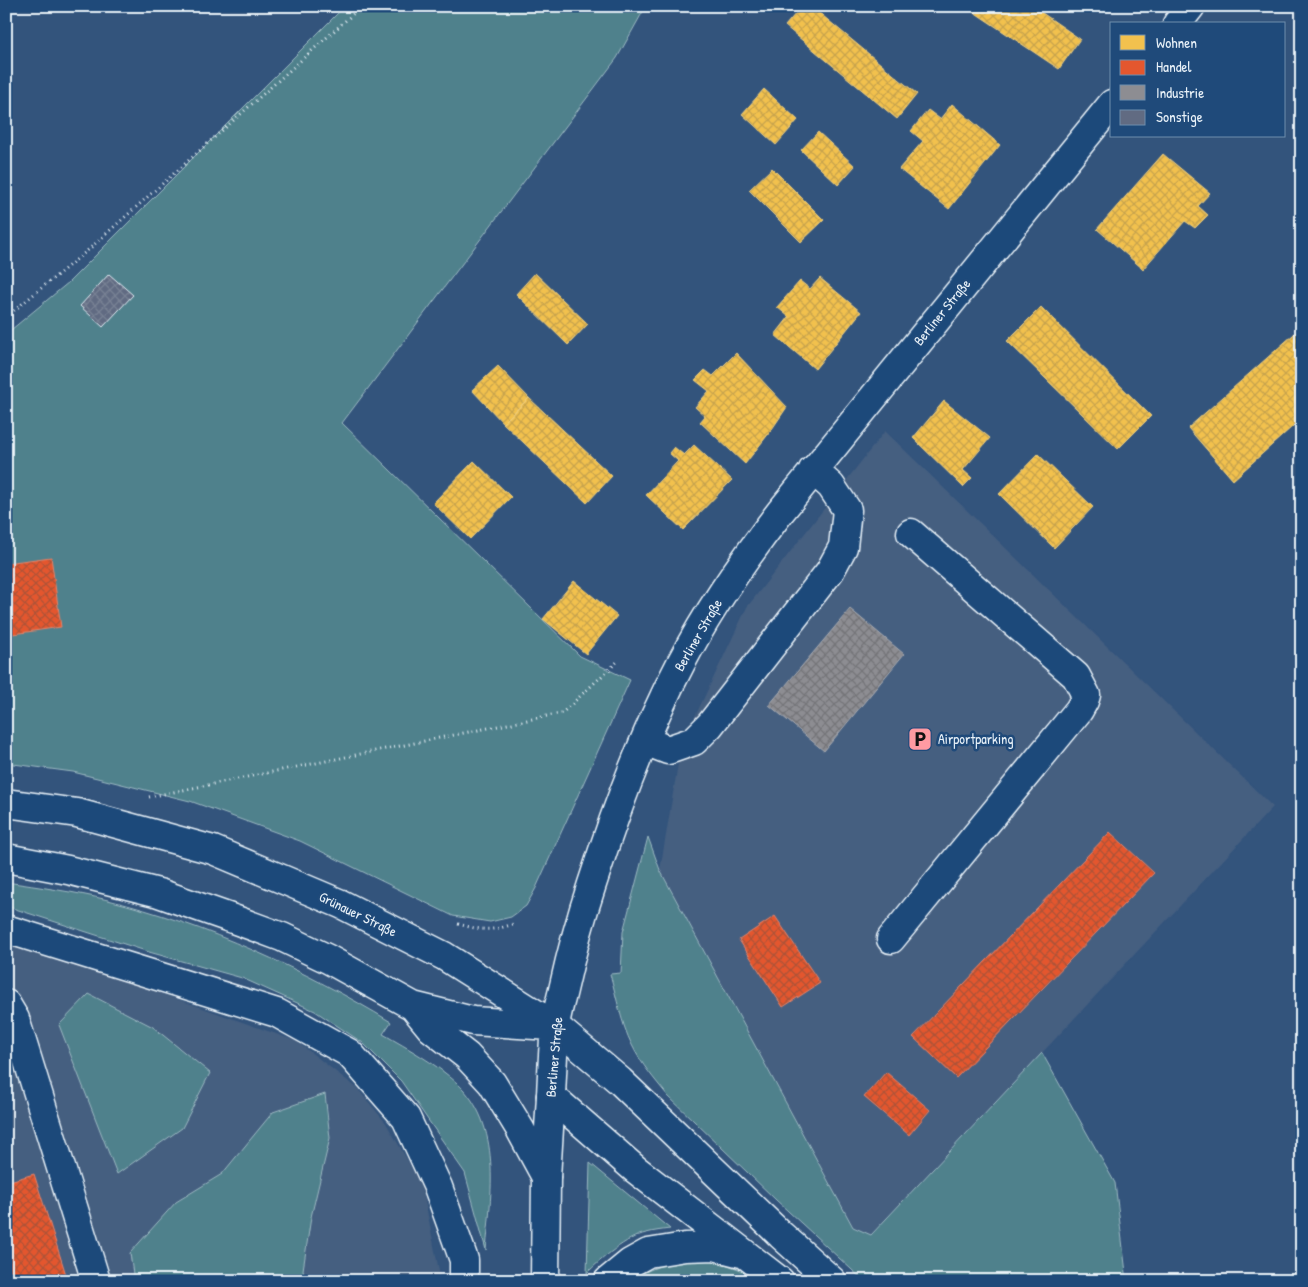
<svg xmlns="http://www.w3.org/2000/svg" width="1308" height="1287" font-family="'Patrick Hand',sans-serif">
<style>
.built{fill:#445e80}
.grass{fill:#50818c;stroke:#9cb9c2}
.homes{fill:url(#homes-cross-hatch);stroke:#efcf81}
.shops{fill:url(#shops-cross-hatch);stroke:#e5856b}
.industry{fill:url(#industry-cross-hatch);stroke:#a8abb1}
.building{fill:url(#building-cross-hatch);stroke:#e8f1f8}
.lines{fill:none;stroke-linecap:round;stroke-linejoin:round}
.minor-casing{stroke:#e8f1f8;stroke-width:31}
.major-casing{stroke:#e8f1f8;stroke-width:31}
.highway-casing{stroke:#e8f1f8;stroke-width:31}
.path{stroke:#e8f1f8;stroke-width:3;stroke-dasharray:1 4;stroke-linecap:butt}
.minor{stroke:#1f4a7a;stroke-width:28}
.major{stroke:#1f4a7a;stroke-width:28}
.highway{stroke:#1f4a7a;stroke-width:28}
.labels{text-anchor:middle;stroke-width:5;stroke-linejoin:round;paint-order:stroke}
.street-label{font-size:14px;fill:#e8f1f8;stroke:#1f4a7a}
.poi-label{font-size:14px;fill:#e8f1f8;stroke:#1f4a7a;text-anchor:start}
</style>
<defs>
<pattern id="homes-cross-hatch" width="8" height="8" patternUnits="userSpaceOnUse" patternTransform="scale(1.25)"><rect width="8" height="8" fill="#f2c14e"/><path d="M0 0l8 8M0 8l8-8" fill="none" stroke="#c7a34d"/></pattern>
<pattern id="shops-cross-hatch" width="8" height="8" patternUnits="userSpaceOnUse" patternTransform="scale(1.25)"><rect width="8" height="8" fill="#e4572e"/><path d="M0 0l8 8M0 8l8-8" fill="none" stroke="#ad5238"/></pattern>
<pattern id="industry-cross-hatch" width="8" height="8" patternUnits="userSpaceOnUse" patternTransform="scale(1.25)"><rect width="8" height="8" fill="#8d8d92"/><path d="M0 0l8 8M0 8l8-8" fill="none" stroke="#747579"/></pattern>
<pattern id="building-cross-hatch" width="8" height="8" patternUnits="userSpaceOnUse" patternTransform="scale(1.25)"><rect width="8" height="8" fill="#616b82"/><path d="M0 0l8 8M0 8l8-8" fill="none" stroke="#788194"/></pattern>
</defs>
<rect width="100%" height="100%" fill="#33547c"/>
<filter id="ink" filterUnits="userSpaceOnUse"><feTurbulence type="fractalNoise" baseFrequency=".02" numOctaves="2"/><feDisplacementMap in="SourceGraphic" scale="10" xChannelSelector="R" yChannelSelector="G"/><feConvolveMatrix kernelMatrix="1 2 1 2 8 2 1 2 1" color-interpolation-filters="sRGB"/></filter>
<g filter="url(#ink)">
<path class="built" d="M 885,431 L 1273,807 L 871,1235 L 853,1227 L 660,870 L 681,746 L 747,607 Z
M 6,945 L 118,978 L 296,1041 L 357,1088 L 386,1123 L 422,1185 L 441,1281 L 6,1281 Z"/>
<path class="grass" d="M 345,6 L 646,6 L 617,58 L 342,423 L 580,656 L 630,680 L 536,888 L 526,906 L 511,917 L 490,922 L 453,916 L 300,841 L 190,801 L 73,772 L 6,763 L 6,334 L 69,282 Z
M 648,837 L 660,870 L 853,1227 L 871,1235 L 1042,1053 L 1115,1183 L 1127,1281 L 864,1281 L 776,1200 L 668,1096 C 655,1080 641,1064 632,1045 C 621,1023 617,998 610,974 L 621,973 L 623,932 Z
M 6,882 C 40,887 75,892 108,900 C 205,924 305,970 391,1022 L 383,1034 C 409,1049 435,1063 457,1083 C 503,1125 491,1194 486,1250 L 465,1173 L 401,1081 L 363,1043 L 315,1011 L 242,978 L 149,952 L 6,906 Z
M 89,994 L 153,1027 L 210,1073 L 182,1128 L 117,1174 L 59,1025 Z
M 325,1094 L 330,1138 L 311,1217 L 303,1270 L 307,1281 L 134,1281 L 130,1253 L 176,1202 L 222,1174 L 273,1112 Z
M 590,1163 L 670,1229 C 662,1230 654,1231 646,1233 C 627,1237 601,1259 587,1273 Z
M 686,1259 L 714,1260 L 744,1271 L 757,1281 L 632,1281 C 647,1268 667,1264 686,1259 Z"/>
<path class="homes" d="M 802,6 L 811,6 L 917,94 L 897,119 L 785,26 Z
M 965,6 L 1032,6 L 1080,39 L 1059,69 Z
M 764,89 L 798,120 L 776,145 L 742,114 Z
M 952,104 L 1000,145 L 949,209 L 899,169 L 923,141 L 911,131 L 928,110 L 940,119 Z
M 818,132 L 855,166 L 838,185 L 801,150 Z
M 1163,154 L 1210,193 L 1198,206 L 1208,215 L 1195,228 L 1185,221 L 1143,269 L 1097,229 Z
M 772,168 L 824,220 L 801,242 L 749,190 Z
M 535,273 L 588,324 L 568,345 L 516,294 Z
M 820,278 L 861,312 L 815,369 L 775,335 L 789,317 L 777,307 L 800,281 L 810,289 Z
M 1041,307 L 1151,416 L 1118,449 L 1007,341 Z
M 1302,327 L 1302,418 L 1233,480 L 1188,428 Z
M 736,353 L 787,407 L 770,432 L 745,464 L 700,422 L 705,416 L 695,407 L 709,391 L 695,380 L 705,370 L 713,376 Z
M 498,366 L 529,398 L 503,423 L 472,390 Z
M 529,398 L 612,476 L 587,503 L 503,423 Z
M 944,401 L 990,438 L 963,470 L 972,478 L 963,487 L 913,438 Z
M 694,445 L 732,480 L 683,530 L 646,495 L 678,461 L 669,453 L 674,447 L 684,455 Z
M 1038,454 L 1093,507 L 1054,548 L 999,494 Z
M 474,461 L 511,497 L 470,539 L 433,503 Z
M 574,581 L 617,616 L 586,654 L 543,619 Z"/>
<path class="shops" d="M 51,557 L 61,627 L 6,635 L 6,563 Z
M 1110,832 L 1154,873 L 956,1078 L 913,1037 Z
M 775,916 L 820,983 L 783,1007 L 739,940 Z
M 886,1072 L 930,1110 L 909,1135 L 864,1097 Z
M 34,1174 L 68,1281 L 6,1281 L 6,1182 Z"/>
<path class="industry" d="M 850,609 L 904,654 L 824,751 L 769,705 Z"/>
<path class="building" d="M 109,274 L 133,295 L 103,327 L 80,306 Z"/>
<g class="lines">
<g class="minor-casing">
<path id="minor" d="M 645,741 L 668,750 L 694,741 L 710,725 L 830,571 L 843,547 L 847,510 L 831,486 L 813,470
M 891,939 L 1079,710 L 1084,701 L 1086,695 L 1076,676 L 911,533
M 6,1004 L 15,1019 L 96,1281
M 545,1281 L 546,1177 L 551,1096"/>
</g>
<g class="major-casing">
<path id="major" d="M 1177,24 L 1191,6
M 6,803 L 77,813 L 213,850 L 341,904 L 444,956 L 555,1026
M 6,858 L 68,870 L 159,893 L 236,920 L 282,937 L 328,959 L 413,1006 L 473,1021 L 551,1026
M 413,1006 L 431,1028 L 467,1056 L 492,1083 L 520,1129 L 546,1177
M 551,1096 C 552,1073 553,1050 555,1027 C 556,1015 560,1003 563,990 C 571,954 580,920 592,884 C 616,809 644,733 681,663 C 709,609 744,559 781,511 L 1112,104"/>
</g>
<g class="highway-casing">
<path id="highway" d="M 6,929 L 277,1013 L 349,1053 L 406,1118 L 438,1187 L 464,1260 L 464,1281
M 555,1026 L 620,1081 L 781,1235 L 832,1281
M 551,1096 L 635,1169 L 780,1281
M 608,1281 L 630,1263 L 648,1253 L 685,1247 L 714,1246 L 741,1253"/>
</g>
<path class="path" d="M 6,317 L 88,250 L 362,6
M 149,797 L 562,713 L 617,662
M 458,924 C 480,930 491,932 513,924"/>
<use href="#minor" class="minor"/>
<use href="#major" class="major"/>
<use href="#highway" class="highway"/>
</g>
</g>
<defs>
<g id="parking-square" transform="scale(1.25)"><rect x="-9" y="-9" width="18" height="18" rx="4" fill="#ff9aa2" stroke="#1f4a7a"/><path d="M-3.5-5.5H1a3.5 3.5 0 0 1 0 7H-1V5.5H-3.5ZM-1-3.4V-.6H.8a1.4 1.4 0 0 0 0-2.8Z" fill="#111"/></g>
</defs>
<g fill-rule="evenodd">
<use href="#parking-square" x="920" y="739"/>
</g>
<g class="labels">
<g class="street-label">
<text transform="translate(942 312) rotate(-51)" y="5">Berliner Straße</text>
<text transform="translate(698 635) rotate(-60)" y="5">Berliner Straße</text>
<text transform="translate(358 914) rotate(26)" y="5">Grünauer Straße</text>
<text transform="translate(554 1057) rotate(-85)" y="5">Berliner Straße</text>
</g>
<g class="poi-label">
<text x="938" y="744">Airportparking</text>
</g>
</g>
<rect width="1308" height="1287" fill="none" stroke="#1f4a7a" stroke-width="25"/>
<rect x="12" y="12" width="1283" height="1262" fill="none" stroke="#e8f1f8" stroke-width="2" filter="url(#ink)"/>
<rect x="1110" y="22" width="175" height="115" fill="#1f4a7a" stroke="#6f8dac"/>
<rect x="1120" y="35" width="25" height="15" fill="#f2c14e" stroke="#6f8dac"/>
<text x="1156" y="48" font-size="15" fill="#e8f1f8">Wohnen</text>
<rect x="1120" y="60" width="25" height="15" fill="#e4572e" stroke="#6f8dac"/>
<text x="1156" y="72" font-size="15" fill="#e8f1f8">Handel</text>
<rect x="1120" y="85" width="25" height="15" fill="#8d8d92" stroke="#6f8dac"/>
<text x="1156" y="98" font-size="15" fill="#e8f1f8">Industrie</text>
<rect x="1120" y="110" width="25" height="15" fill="#616b82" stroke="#6f8dac"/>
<text x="1156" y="122" font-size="15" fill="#e8f1f8">Sonstige</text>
</svg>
